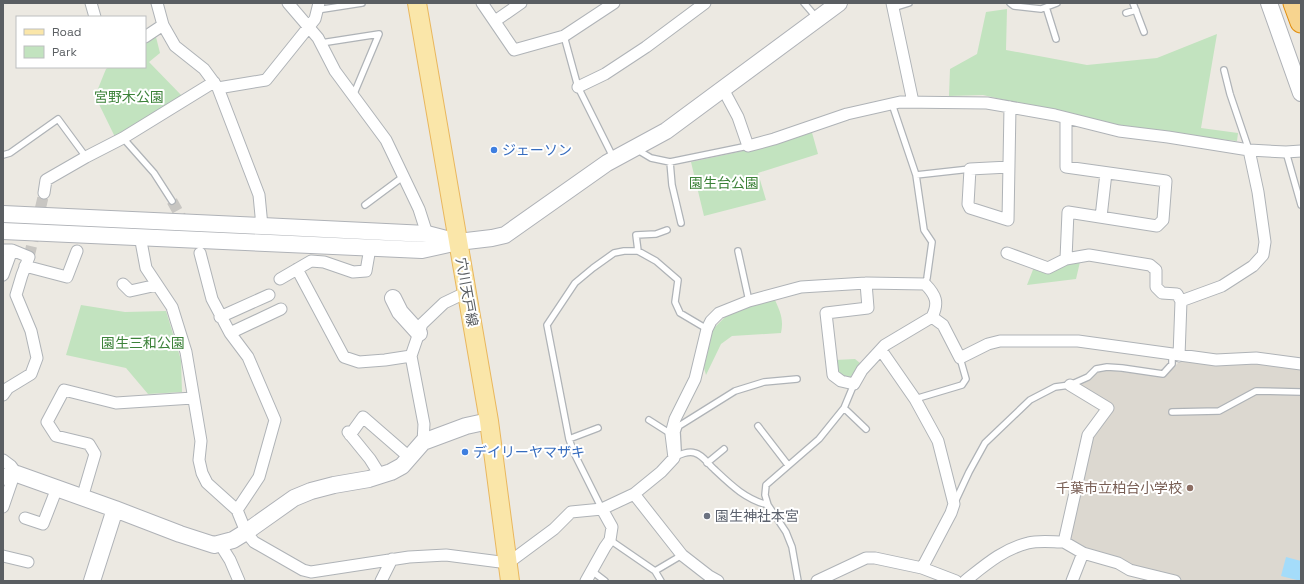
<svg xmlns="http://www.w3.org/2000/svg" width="1304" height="584" font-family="'Space Grotesk','Noto Sans JP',sans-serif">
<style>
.education{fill:#dcd8d0}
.green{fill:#c2e3bf}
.water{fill:#a4dcfa}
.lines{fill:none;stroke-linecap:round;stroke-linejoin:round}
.street-tunnel{stroke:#c8c6c2;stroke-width:11;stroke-dasharray:11 5.5;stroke-linecap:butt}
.lane-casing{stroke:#afb3b7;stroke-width:8}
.street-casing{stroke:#afb3b7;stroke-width:13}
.secondary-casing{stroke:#afb2b7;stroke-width:18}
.primary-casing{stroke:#e9b75e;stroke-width:20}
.highway-casing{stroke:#e18d0d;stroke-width:23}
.lane{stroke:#fff;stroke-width:5.5}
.street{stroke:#fff;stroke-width:11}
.secondary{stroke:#fff;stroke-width:16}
.primary{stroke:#fae6a9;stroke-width:18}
.highway{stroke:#f7d48f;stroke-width:21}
.shop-dot{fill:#3f7fe0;stroke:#fff;stroke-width:1.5}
.education-dot{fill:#8d6e63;stroke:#fff;stroke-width:1.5}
.worship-dot{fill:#6b7280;stroke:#fff;stroke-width:1.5}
.labels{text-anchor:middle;stroke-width:4;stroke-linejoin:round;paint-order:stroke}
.park-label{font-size:14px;fill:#3c8239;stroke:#fff}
.shop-label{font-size:14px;fill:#366cbe;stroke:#fff;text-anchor:start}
.street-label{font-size:14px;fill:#5a5e62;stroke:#fff}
.education-label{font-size:14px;fill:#785e54;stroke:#fff;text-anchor:end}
.worship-label{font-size:14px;fill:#5b616d;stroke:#fff;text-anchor:start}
</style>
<rect width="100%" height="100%" fill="#ece9e2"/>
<path class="education" d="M 1181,360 L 1263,362 L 1301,368 L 1301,581 L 1185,581 L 1129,566 L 1084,551 L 1067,540 L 1090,435 L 1110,407 L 1076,386 L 1099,372 L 1108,370 L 1164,377 Z"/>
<path class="green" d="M 1007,9 L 1006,50 L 1087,65 L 1157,58 L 1217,34 L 1201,128 L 1238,133 L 1237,141 L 1208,138 L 1105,125 L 1074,116 L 983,95 L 949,96 L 950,69 L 977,54 L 986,12 Z
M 155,33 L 160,53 L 149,62 L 183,97 L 115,137 L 95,96 L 106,69 L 109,67 L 145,67 L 145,41 Z
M 811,129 L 818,154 L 758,173 L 766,200 L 704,216 L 691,162 L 748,150 Z
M 1080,262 L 1076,279 L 1027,285 L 1034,267 Z
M 774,298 C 780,311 784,319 781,333 L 732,336 L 721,344 L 706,375 L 704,368 L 713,329 L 727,315 Z
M 81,305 L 125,312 L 166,311 L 181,360 L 182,392 L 148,394 L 126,368 L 66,355 Z
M 855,359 L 860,363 L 850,378 L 841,376 L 835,371 L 835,360 Z"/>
<path class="water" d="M 1286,557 L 1301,561 L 1301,581 L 1281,576 Z"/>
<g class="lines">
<path class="street-tunnel" d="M 172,201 L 186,226
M 29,257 L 44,193"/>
<g class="lane-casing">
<path id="lane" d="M 804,3 L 816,17
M 1010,3 L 1014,6 L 1041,9 L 1057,3
M 1133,3 L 1144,32
M 1046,7 L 1056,39
M 893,8 L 909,3
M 317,10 L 362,3
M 1126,13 L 1136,10
M 564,36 L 578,87 L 613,157
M 321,43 L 379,34 L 353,96
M 1224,70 L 1230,94 L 1249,150
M 892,104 L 916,175 L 924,230 L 932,242 L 927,278 L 925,284
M 123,138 L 154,173 L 172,201
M 636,149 L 651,158 L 670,162 L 748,146
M 1286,152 L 1301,205
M 3,155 L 10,153 L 58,119 L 86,157
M 670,162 L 672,185 L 681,223
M 916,175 L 970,169
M 365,205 L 404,176
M 638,251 L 636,235 L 656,234 L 667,230
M 738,251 L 749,301
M 915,399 L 962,385 L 966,379 L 960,358
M 844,408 L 866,429
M 1172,412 L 1219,411 L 1256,391 L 1301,392
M 649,420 L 671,434
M 758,426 L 788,465
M 569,439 L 598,428
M 678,450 L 677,432 L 679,426 L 735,391 L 764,382 L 797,379
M 675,458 C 679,454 689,451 695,453 C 703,455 708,464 714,469 C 731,485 745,499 768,505
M 707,463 L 724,449
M 955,502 L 969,472 L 985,443 L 1030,400 L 1055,387 L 1070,385 L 1088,377 L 1096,369 L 1107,367 L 1122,368 L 1163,374 L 1172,364 L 1172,354
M 602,509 L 574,453 L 569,439 L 547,325 L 575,283 L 593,268 L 614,253 L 624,251 L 638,251 L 656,261 L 678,280 L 675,302 L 680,313 L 707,329
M 610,540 L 655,571 L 661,581
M 592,571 L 605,581
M 655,571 L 682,555
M 798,581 L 792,547 L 786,532 L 768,505 L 765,495 L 766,485 L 819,439 L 844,408 L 854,384"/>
</g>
<g class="street-casing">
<path id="street" d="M 91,3 L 95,17
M 157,3 L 163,25 L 175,46 L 204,69 L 218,88 L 259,195 L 262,226
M 288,3 L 318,38 L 335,71 L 386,140 L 419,209 L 427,234
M 482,3 L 514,50 L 564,36 L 614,3
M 892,3 L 913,102
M 495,21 L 521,3
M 145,37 L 163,25
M 578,87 L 605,74 L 646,47 L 705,3
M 218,88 L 266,80 L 315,19 L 319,3
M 723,89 L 738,117 L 748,146 L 774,139 L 847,114 L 900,102 L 987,103 L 1055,115 L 1119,131 L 1168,137 L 1249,150 L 1286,152 L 1301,151
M 1009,167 L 970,169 L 968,204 L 970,208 L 1008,220 L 1010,107
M 44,193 L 46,180 L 86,157 L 123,138 L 214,82
M 1101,217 L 1106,173
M 140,236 L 146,268 L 172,307 L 186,352 L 201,441 L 199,460 L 202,473 L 207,483 L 237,510 L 246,532 L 254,542 L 303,570 L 311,572 L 409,557 L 446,555 L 508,563 L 554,529 L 571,512 L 602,509 L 634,494 L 661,472 L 674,458 L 671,434 L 675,419 L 695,379 L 707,329 L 711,321 L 719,313 L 749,301 L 801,287 L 866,283 L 925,284 C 936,295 939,303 932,317
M 3,250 L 12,250 L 29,257 L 22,275 L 16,295 L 31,331 L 37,358 L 31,374 L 8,388 L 3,395
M 200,253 L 212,299 L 230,333 L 248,357 L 275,420 L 259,477 L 237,510
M 1007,253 L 1048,268 L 1066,259 L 1068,212 L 1157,226 L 1163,220 L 1166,181 L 1066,167 L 1066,118
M 1066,259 L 1089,255 L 1150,265 L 1156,270 L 1156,287 L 1162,293 L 1177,294 L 1181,301
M 25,266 L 67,277 L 77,251
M 297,269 L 344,357 L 359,362 L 385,360 L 411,356
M 3,275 L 12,250
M 280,279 L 311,261 L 324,262 L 353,272 L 366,271 L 370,248
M 866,283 L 868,308 L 826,313 L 833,375 L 841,381 L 854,384 L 862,370 L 885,345 L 932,317 L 943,325 L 960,358 L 988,344 L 1000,341 L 1078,341 L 1216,360 L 1256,358 L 1301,364
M 123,284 L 130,291 L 157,285
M 220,317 L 269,295
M 230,333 L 281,309
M 881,350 L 915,399 L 938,441 L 954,504 L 951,513 L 922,568
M 1179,356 L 1181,301 L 1222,286 L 1253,266 L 1263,255 L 1265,242 L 1258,192 L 1249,150
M 1070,385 L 1108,408 L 1088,435 L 1064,542 L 1083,553 L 1118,563 L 1130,570 L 1175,581
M 348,432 L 370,459 L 380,475
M 350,435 L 363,417 L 409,457
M 423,442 L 424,424 L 411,356 L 422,324 L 444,303 L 467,292
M 3,460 L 11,466 L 17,474
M 634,494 L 682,555 L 709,576 L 718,581
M 82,498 L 95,454 L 89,444 L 56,436 L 47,422 L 64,390 L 116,403 L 193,398
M 3,507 L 14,475
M 25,518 L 43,524 L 57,488
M 220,544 L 230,560 L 239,581
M 3,556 L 28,562
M 381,581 L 392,559
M 586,581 L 605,547 L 610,540 L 612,527 L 602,509
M 817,581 L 866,558 L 875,558 L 922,568 L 956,581
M 965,581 C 984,566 1003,549 1028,543 C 1039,540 1053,542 1064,542
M 1072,581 L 1083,553"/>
</g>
<g class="secondary-casing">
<path id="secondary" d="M 1269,3 L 1301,93
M 3,214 L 262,226 L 427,234 L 454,241
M 3,231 L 422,250 L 458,242 L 492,238 L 505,235 L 607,163 L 666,131 L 839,3
M 393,298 L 400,312 L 419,333
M 3,477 L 17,474 L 115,509 L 180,534 L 214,545 L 233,540 L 246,532 L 294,498 L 311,491 L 334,485 L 369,479 L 391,472 L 402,466 L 423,442 L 466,426 L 489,421
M 92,581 L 115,509"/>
</g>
<g class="primary-casing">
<path id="primary" d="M 417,3 L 489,421 L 510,581"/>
</g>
<g class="highway-casing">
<path id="highway" d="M 1294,3 L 1301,22"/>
</g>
<use href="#lane" class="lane"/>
<use href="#street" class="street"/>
<use href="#secondary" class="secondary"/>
<use href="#primary" class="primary"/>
<use href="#highway" class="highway"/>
</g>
<g class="shop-dot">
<circle cx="494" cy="150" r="4"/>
<circle cx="465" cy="452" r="4"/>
</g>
<circle class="education-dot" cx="1190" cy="488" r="4"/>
<circle class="worship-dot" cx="707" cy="516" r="4"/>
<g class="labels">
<g class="park-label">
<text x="129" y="102">宮野木公園</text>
<text x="724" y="188">園生台公園</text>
<text x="143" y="348">園生三和公園</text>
</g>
<g class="shop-label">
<text x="502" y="155">ジェーソン</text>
<text x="473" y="457">デイリーヤマザキ</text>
</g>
<g class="street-label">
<text transform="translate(467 292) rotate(80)" y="5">穴川天戸線</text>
</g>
<g class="education-label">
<text x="1182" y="493">千葉市立柏台小学校</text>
</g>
<g class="worship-label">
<text x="715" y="521">園生神社本宮</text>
</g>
</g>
<rect width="1304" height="584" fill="none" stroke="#5a5e62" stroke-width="8"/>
<rect x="16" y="16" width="130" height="52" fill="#ffffff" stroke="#bdbfc0"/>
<rect x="24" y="29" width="20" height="6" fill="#fae6a9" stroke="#bdbfc0"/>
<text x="52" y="36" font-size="12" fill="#5a5e62">Road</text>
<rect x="24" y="46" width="20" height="12" fill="#c2e3bf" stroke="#bdbfc0"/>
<text x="52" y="56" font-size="12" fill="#5a5e62">Park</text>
</svg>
